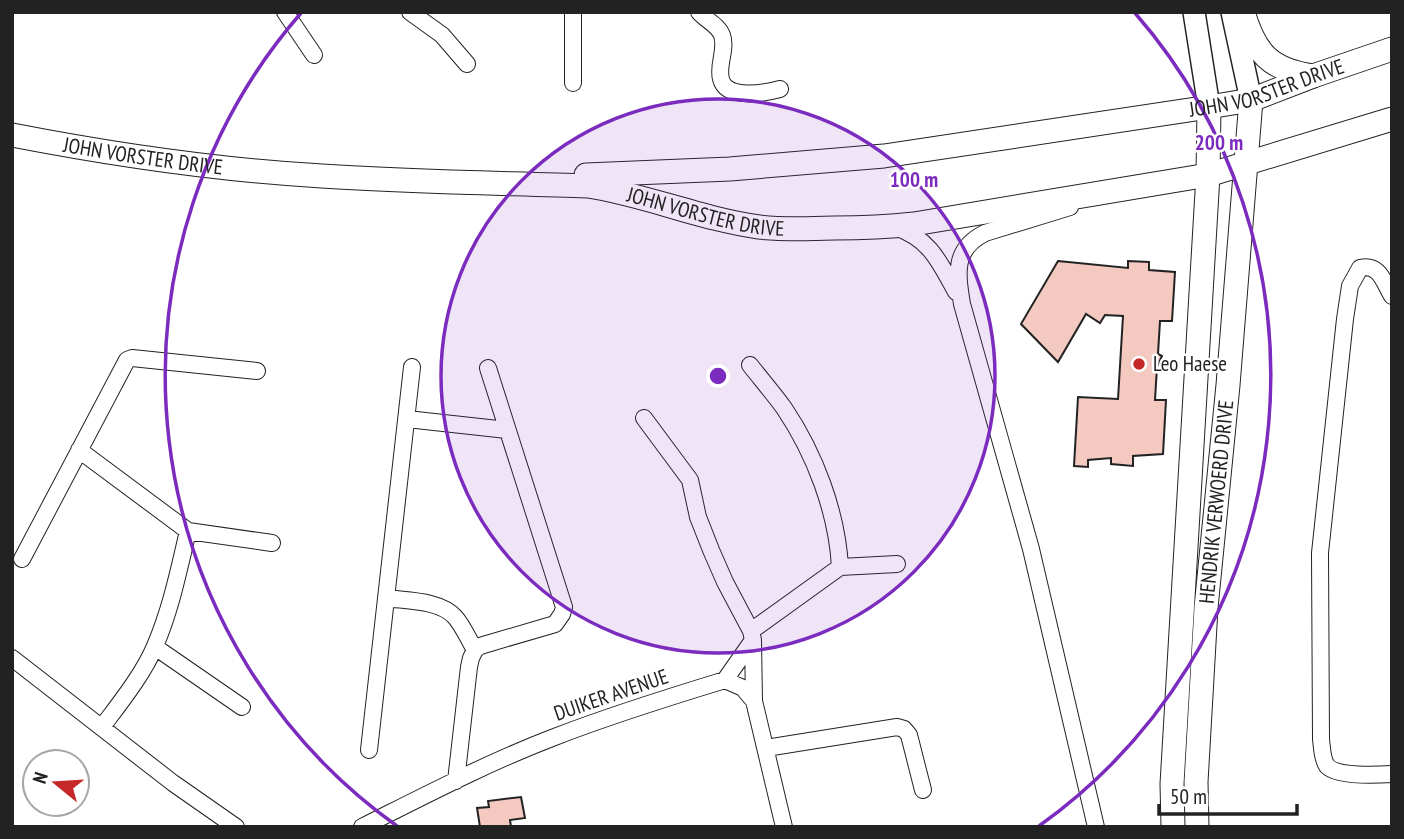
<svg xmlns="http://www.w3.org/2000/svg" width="1404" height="839" font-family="'PT Sans Narrow',sans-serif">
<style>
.building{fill:#f3c9c0;stroke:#222;stroke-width:2}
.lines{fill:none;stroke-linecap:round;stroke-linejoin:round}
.minor-casing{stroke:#222;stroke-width:18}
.tertiary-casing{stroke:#222;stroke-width:24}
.secondary-casing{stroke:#222;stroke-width:25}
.minor{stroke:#fff;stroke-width:16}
.tertiary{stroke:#fff;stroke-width:21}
.secondary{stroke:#fff;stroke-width:23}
.ring{fill:none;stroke:#7b2cbf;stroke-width:3.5}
.poi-dot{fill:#c62828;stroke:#fff;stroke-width:2.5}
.labels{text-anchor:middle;stroke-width:5;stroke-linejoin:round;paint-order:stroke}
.street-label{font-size:21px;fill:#222;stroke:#fff}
.poi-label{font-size:21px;fill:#222;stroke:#fff;text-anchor:start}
.centre{fill:#7b2cbf;stroke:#fff;stroke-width:3.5}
.ring-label{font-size:21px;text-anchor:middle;font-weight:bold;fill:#7b2cbf;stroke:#fff;stroke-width:5;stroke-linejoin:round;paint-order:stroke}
</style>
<rect width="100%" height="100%" fill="#fff"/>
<path class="building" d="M 1058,261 L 1128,268 L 1128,261 L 1149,262 L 1149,270 L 1175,272 L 1172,321 L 1160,321 L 1158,354 L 1162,356 L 1157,367 L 1155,400 L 1166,400 L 1163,454 L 1133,456 L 1133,466 L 1111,464 L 1111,458 L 1088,460 L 1088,467 L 1074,466 L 1078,397 L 1118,399 L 1123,316 L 1105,315 L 1100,323 L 1086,314 L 1058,362 L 1021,324 Z
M 521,797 L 525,818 L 510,820 L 511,827 L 480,827 L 477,808 L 489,807 L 488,801 Z"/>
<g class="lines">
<g class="minor-casing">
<path id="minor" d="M 285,12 L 314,55
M 410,12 L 442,35 L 467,64
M 699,12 C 706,20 718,25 722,35 C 727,50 717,65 721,79 C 726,100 765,93 780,89
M 573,83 L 573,12
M 1070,207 L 985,233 C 953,249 957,273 962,304 L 1031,549 L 1096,827
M 895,227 C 930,239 939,261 956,292
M 1392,296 C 1384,283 1380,263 1360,268 L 1350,286 L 1345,319 L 1320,553 L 1321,739 C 1322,747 1322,759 1327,766 C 1337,777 1377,775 1392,774
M 750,365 C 761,379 773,393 784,408 C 815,454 837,512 840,567
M 644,418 L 690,480 L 698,517 L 711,550 L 725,582 L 751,631 L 753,640 L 754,701
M 407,419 L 507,430
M 79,450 L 188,531 L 272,543
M 22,559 L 127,360 L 132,358 L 257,371
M 386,598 C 407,601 440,600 455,617 C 463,626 469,640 475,650
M 751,631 L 840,567 L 897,564
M 155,647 L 242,707
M 12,658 L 173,783 L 236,827
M 725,680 L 753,640
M 102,727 C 120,703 144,673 155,646 C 171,609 179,569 188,531
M 766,748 L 897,727 L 904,729 L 909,735 L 923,790
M 369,750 L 412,367
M 456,781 L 469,667 L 471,658 L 475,650 L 480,646 L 555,624 L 562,614 L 564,607 L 488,368
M 362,827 C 424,796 487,763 552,738 C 608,716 666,698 725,680 L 743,688 L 754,701 L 784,827"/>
</g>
<g class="tertiary-casing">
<path id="tertiary" d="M 1194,12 L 1209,107
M 1232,12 L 1251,100"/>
</g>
<g class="secondary-casing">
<g id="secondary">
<path d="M 1243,12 C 1255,53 1270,70 1313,76"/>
<path id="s1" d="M 12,135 C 115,155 218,170 322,176 C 411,182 499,183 588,186 C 646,195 701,219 759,227 C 784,230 809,229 834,228 C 860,228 887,227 914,224 L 1208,175 L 1392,119"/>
<path id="s2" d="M 586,175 L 730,169 L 884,156 L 1209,107 L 1251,100 L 1313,76 L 1392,49"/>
<path d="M 1173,827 L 1172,784 L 1208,175 L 1209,107"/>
<path id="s3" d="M 1197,827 L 1196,782 L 1206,608 L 1228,385 L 1251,100"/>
</g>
</g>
<use href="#minor" class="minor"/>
<use href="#tertiary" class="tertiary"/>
<use href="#secondary" class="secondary"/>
</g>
<circle cx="718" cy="376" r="277" fill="#7b2cbf" fill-opacity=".12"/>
<g class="ring">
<circle cx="718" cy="376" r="277"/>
<path d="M397 826A553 553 0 0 1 301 13M1135 13A553 553 0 0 1 1039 826"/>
</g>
<circle class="poi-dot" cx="1139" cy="364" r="7"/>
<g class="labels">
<g class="street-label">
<text dy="7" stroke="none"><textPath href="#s2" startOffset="688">JOHN VORSTER DRIVE</textPath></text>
<text dy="7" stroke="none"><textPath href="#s1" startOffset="133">JOHN VORSTER DRIVE</textPath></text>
<text dy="7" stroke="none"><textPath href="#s1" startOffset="700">JOHN VORSTER DRIVE</textPath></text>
<text dy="7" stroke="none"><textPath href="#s3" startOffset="326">HENDRIK VERWOERD DRIVE</textPath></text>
<text transform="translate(611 695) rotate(-19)" y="7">DUIKER AVENUE</text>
</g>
<g class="poi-label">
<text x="1153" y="371">Leo Haese</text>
</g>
</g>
<circle cx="718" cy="376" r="10" class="centre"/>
<g class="ring-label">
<text x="1219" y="150">200 m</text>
<text x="914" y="187">100 m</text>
</g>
<rect width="1404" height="839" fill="none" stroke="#222222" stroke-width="28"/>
<g transform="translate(56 783) rotate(288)"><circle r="33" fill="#ffffff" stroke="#a7a7a7" stroke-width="2"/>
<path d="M0-5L12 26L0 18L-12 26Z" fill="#c62828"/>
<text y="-10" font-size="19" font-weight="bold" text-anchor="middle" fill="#222222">N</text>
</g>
<path d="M1159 804v10h138v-10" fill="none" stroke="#222222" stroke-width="3.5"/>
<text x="1170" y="804" font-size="21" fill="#222222" stroke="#ffffff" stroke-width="5" paint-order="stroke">50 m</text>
</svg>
